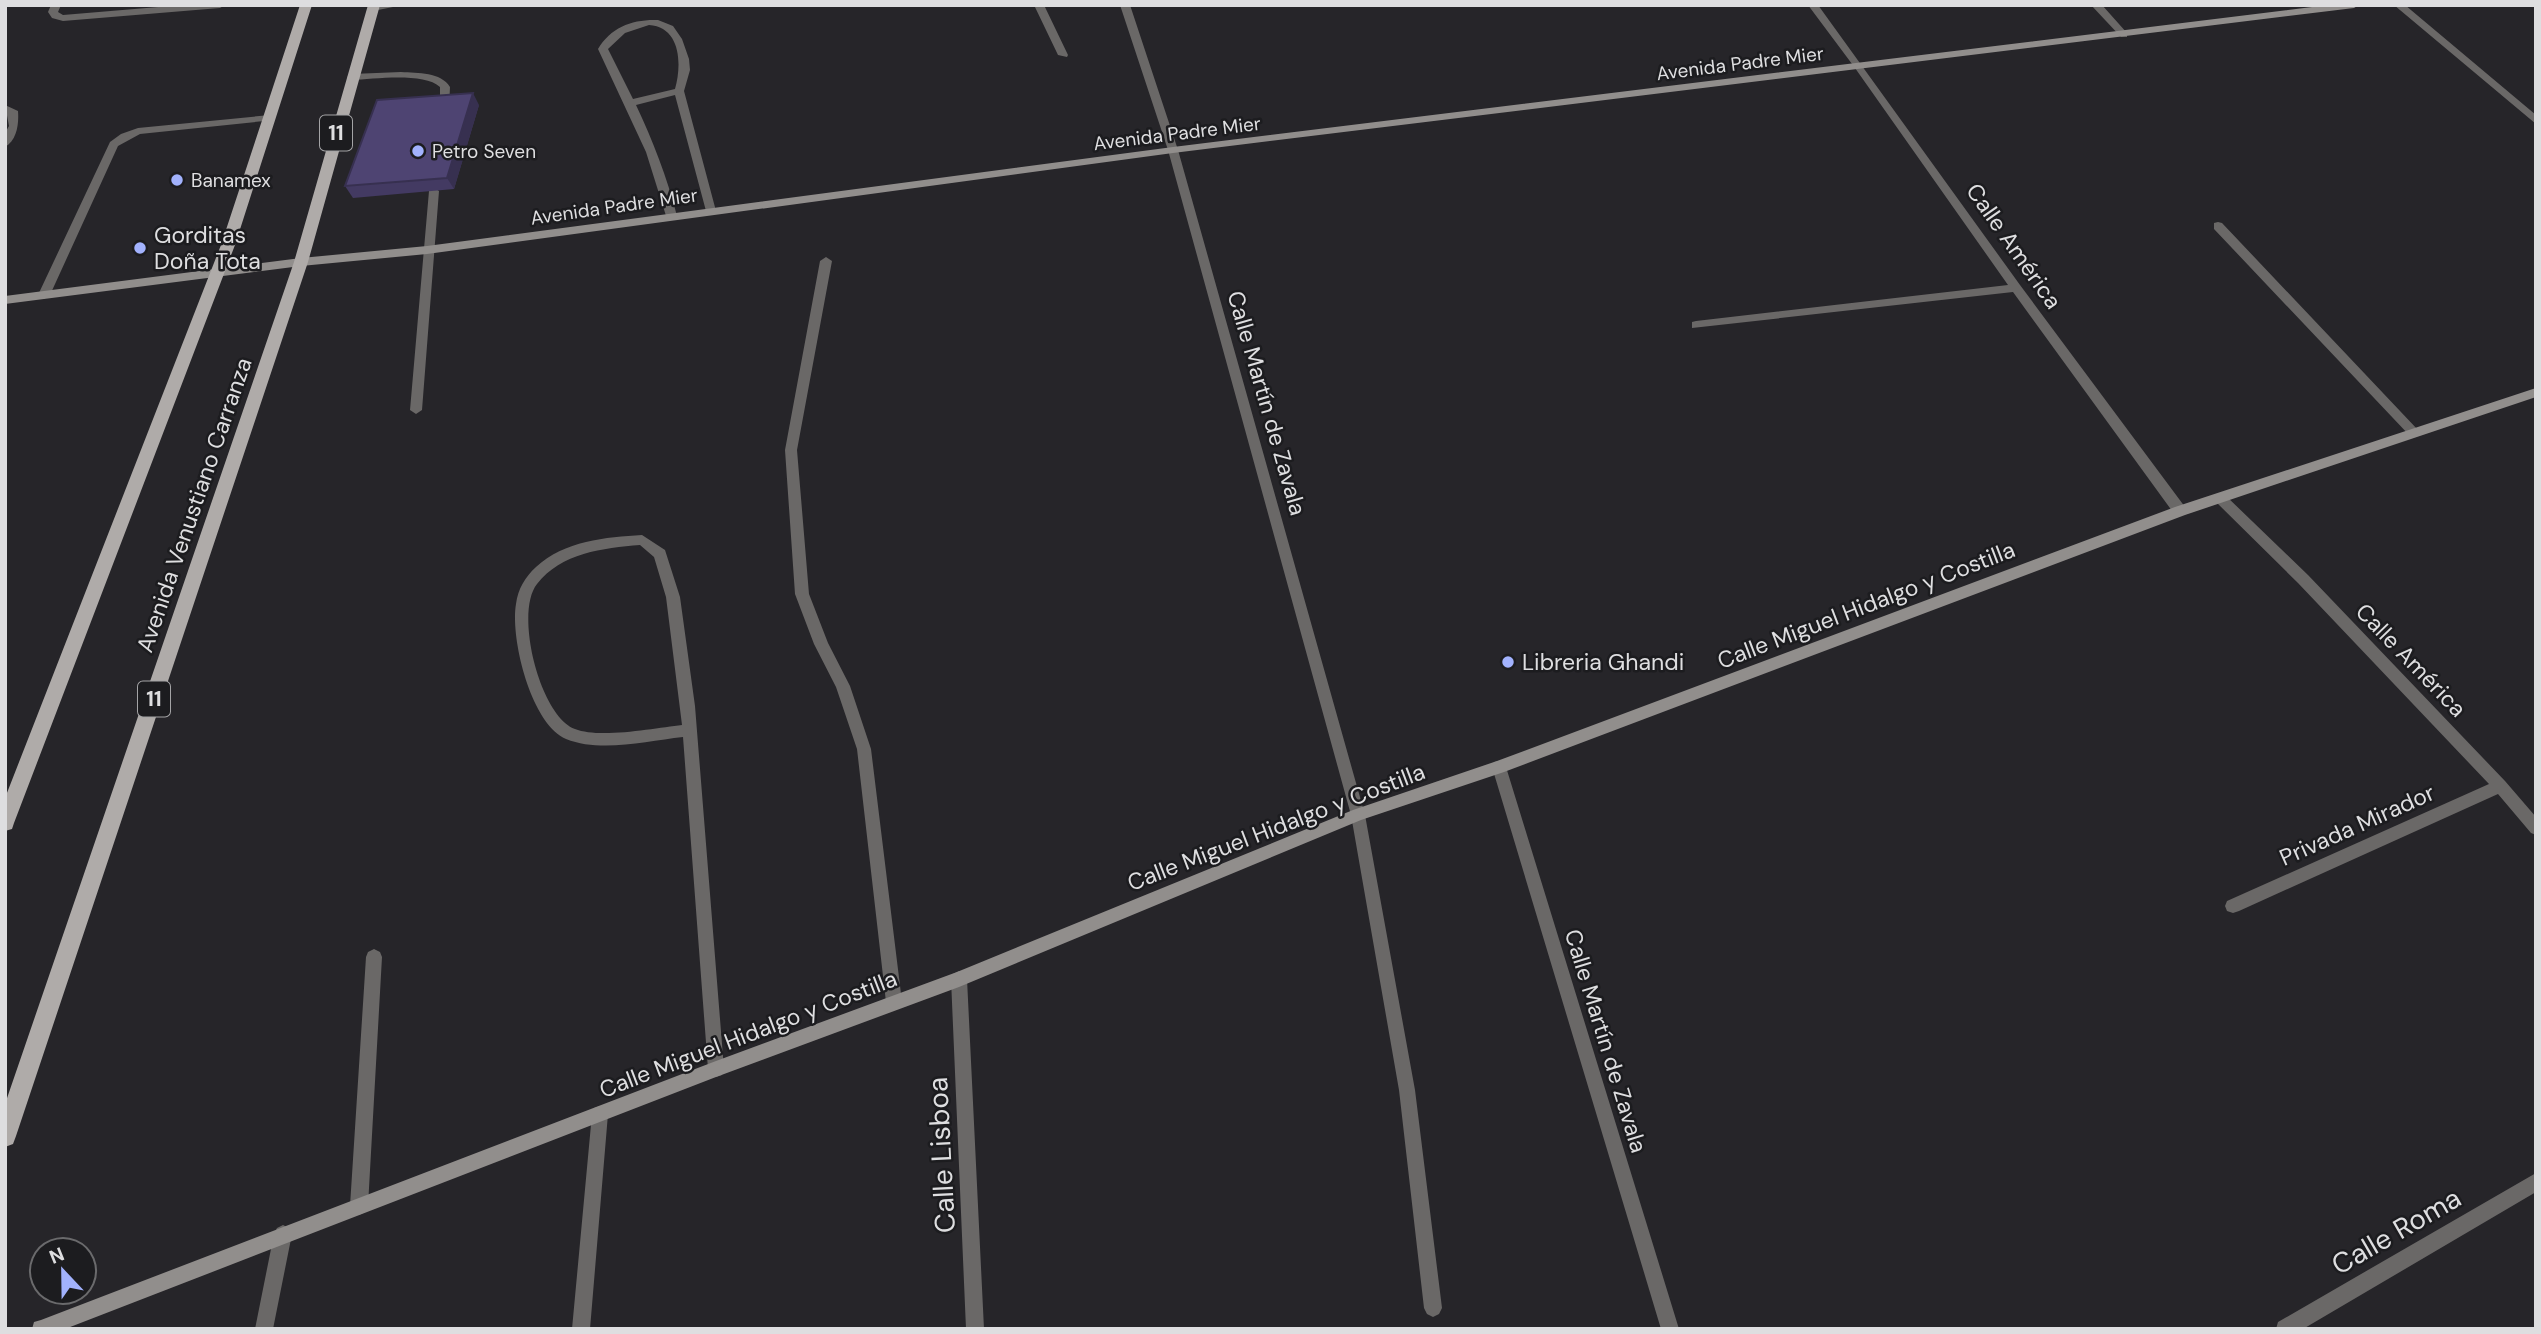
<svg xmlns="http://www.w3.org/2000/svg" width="2541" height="1334" font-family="'DM Sans',sans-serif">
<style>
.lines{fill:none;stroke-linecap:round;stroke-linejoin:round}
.lane{fill:#6a6867;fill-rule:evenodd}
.street{fill:#6a6867;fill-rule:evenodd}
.secondary{fill:#918e8c;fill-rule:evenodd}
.primary{fill:#afaba9;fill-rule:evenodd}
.wall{fill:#433a62}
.shaded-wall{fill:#373050}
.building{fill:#4e4472;stroke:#373050;stroke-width:2}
.poi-dot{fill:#a2b2fd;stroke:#1c1c1f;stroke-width:2.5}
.labels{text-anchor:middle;stroke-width:5;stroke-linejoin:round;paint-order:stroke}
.far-street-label{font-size:19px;fill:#dedee0;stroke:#1c1c1f}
.far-poi-label{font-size:19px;fill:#dedee0;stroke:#1c1c1f;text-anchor:start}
.shield{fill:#1c1c1f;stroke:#a4a4a6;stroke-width:2}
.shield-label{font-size:21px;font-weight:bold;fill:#dedee0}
.poi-label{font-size:23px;fill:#dedee0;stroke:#1c1c1f;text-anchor:start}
.street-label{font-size:23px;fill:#dedee0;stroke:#1c1c1f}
.near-street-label{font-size:28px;fill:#dedee0;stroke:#1c1c1f}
</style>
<rect width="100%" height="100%" fill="#262529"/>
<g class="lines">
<path class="lane" d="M 51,5 L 61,5 L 58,12 L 63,15 L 182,5 L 225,5 L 220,8 L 63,21 L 52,18 L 48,12 Z
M 372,5 L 403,5 L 373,11 L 368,8 Z
M 1034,5 L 1044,5 L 1068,55 L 1067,57 L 1058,55 Z
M 658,20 L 673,26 L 682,39 L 689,59 L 690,70 L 684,91 L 716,211 L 715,214 L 707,214 L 706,211 L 675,95 L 636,105 C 653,141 667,177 677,216 L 671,220 L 667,219 L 646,152 L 598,49 C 611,27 633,19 658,20 ZM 649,25 C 681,27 682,65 675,89 L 633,99 L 608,49 L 625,33 Z
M 401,72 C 418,73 441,72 450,87 L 449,109 L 445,110 L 440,107 L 440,87 C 424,72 374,79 352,80 L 347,77 L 352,74 Z
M 5,105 L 18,111 C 19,124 17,140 5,147 L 5,133 L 9,126 Z
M 270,115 L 274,116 L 274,120 L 140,134 L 118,146 L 50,295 L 44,299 L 40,298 L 38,295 L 110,142 L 121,134 L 138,128 Z
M 434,188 L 439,191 L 422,410 L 416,414 L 410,410 L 429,191 Z
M 2218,222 L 2222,223 L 2418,430 L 2420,433 L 2418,436 L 2410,436 L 2214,229 L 2214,223 Z
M 826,257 L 832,261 L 797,450 L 809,594 L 828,643 L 850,686 L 871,749 L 902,1002 L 900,1008 L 894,1010 L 888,1008 L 886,1002 L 857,749 L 836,687 L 814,644 L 795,594 L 785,450 L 820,261 Z
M 642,535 L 665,550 L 680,597 L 695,706 L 724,1069 L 722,1075 L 716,1077 L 710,1075 L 708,1069 L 683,737 C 647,741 601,753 566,739 C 531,724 510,638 516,604 C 518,589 525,577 536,567 C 564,541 606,537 642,535 ZM 640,545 L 654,557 L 666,597 L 682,725 C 655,728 600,739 575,729 C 540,716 514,613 537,584 C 561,553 603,548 640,545 Z
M 1358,808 L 1363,810 L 1365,815 L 1415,1090 L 1442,1308 L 1439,1314 L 1433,1317 L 1427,1314 L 1424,1308 L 1399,1090 L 1351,815 L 1353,810 Z
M 374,949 L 380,952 L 382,957 L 368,1206 L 365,1212 L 359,1215 L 353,1212 L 350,1206 L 366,957 L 368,952 Z
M 283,1225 L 289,1228 L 292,1234 L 273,1329 L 255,1329 L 274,1234 L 277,1228 Z"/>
<path class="street" d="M 1120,5 L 1130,5 L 1178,150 L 1365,815 L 1363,820 L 1358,822 L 1353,820 L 1351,815 L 1168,150 Z
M 1808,5 L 1818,5 L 2020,285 L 2185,507 L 2186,511 L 2185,515 L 2175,515 L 2013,292 L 1692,328 L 1692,322 L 1696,321 L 2008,285 L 1855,68 Z
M 2091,5 L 2102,5 L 2127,33 L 2127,37 L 2121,37 Z
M 2394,5 L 2405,5 L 2536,115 L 2536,124 Z
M 2220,493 L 2225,495 L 2308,575 L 2505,781 L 2536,817 L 2536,835 L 2531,833 L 2498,794 L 2239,911 L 2233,913 L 2227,911 L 2225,906 L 2227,901 L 2489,784 L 2298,583 L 2215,501 L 2214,498 L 2215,495 Z
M 1499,761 L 1504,762 L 1506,767 L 1679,1329 L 1661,1329 L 1492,767 L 1494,762 Z
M 959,971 L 965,974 L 967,979 L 984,1329 L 966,1329 L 951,979 L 953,974 Z
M 600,1106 L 606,1108 L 608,1114 L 590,1329 L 572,1329 L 592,1114 L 594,1108 Z
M 2536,1173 L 2536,1192 L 2303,1329 L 2276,1329 L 2278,1322 Z"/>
<path class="secondary" d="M 2328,5 L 2359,5 L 2354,8 L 1173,153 L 427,254 L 301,266 L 5,304 L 5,296 L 301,258 L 427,246 L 1173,147 Z
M 2536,388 L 2536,397 L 2185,515 L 1504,772 L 1361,820 L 959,987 L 716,1077 L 65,1329 L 32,1329 L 34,1322 L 41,1320 L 716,1061 L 957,972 L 1353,810 L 1497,761 L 2175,507 Z"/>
<path class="primary" d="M 300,5 L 312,5 L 235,245 L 14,823 L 12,829 L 5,831 L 5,798 L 221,245 Z
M 368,5 L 380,5 L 308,262 L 16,1136 L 13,1144 L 5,1147 L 5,1104 L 294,262 Z"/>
</g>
<path class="wall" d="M 479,105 L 454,189 L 353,198 L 345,186 Z"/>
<path class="shaded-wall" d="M 473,93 L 479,105 L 454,189 L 447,178 Z"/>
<path class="building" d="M 473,93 L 447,178 L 345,186 L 377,100 Z"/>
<g class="poi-dot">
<circle cx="418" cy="151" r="7"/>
<circle cx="177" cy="180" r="7"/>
<circle cx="140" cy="248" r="7"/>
<circle cx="1508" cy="662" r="7"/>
</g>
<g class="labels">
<g class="far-street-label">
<text transform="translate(1740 63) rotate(-7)" y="7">Avenida Padre Mier</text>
<text transform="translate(1177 133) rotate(-7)" y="7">Avenida Padre Mier</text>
<text transform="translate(614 206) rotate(-8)" y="7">Avenida Padre Mier</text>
</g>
<g class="far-poi-label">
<text x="432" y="158">Petro Seven</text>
<text x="191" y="187">Banamex</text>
</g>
<g class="shield">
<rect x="320" y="115.5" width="32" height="35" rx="5"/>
<rect x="138" y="681.5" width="32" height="35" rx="5"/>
</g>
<g class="shield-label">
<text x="336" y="140">11</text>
<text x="154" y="706">11</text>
</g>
<g class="poi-label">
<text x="154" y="243">Gorditas<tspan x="154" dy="26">Doña Tota</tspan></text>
<text x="1522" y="670">Libreria Ghandi</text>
</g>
<g class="street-label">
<text transform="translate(2014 246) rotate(55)" y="8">Calle América</text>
<text transform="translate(1267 403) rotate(74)" y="8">Calle Martín de Zavala</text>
<text transform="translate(194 505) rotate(-71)" y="8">Avenida Venustiano Carranza</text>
<text transform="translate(1866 605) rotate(-21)" y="8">Calle Miguel Hidalgo y Costilla</text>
<text transform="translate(2411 660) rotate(46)" y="8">Calle América</text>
<text transform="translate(2357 825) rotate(-24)" y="8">Privada Mirador</text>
<text transform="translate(1276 827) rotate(-21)" y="8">Calle Miguel Hidalgo y Costilla</text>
<text transform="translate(748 1034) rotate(-21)" y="8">Calle Miguel Hidalgo y Costilla</text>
<text transform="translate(1606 1041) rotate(73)" y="8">Calle Martín de Zavala</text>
</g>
<g class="near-street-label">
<text transform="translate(941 1155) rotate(-93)" y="10">Calle Lisboa</text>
<text transform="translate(2396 1231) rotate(-30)" y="10">Calle Roma</text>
</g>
</g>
<rect width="2541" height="1334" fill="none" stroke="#dedee0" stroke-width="14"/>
<g transform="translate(63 1271) rotate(338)"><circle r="33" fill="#1c1c1f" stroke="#6a6a6c" stroke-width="2"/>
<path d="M0-5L12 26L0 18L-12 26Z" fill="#a2b2fd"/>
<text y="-10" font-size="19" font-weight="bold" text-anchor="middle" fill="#dedee0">N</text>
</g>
</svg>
